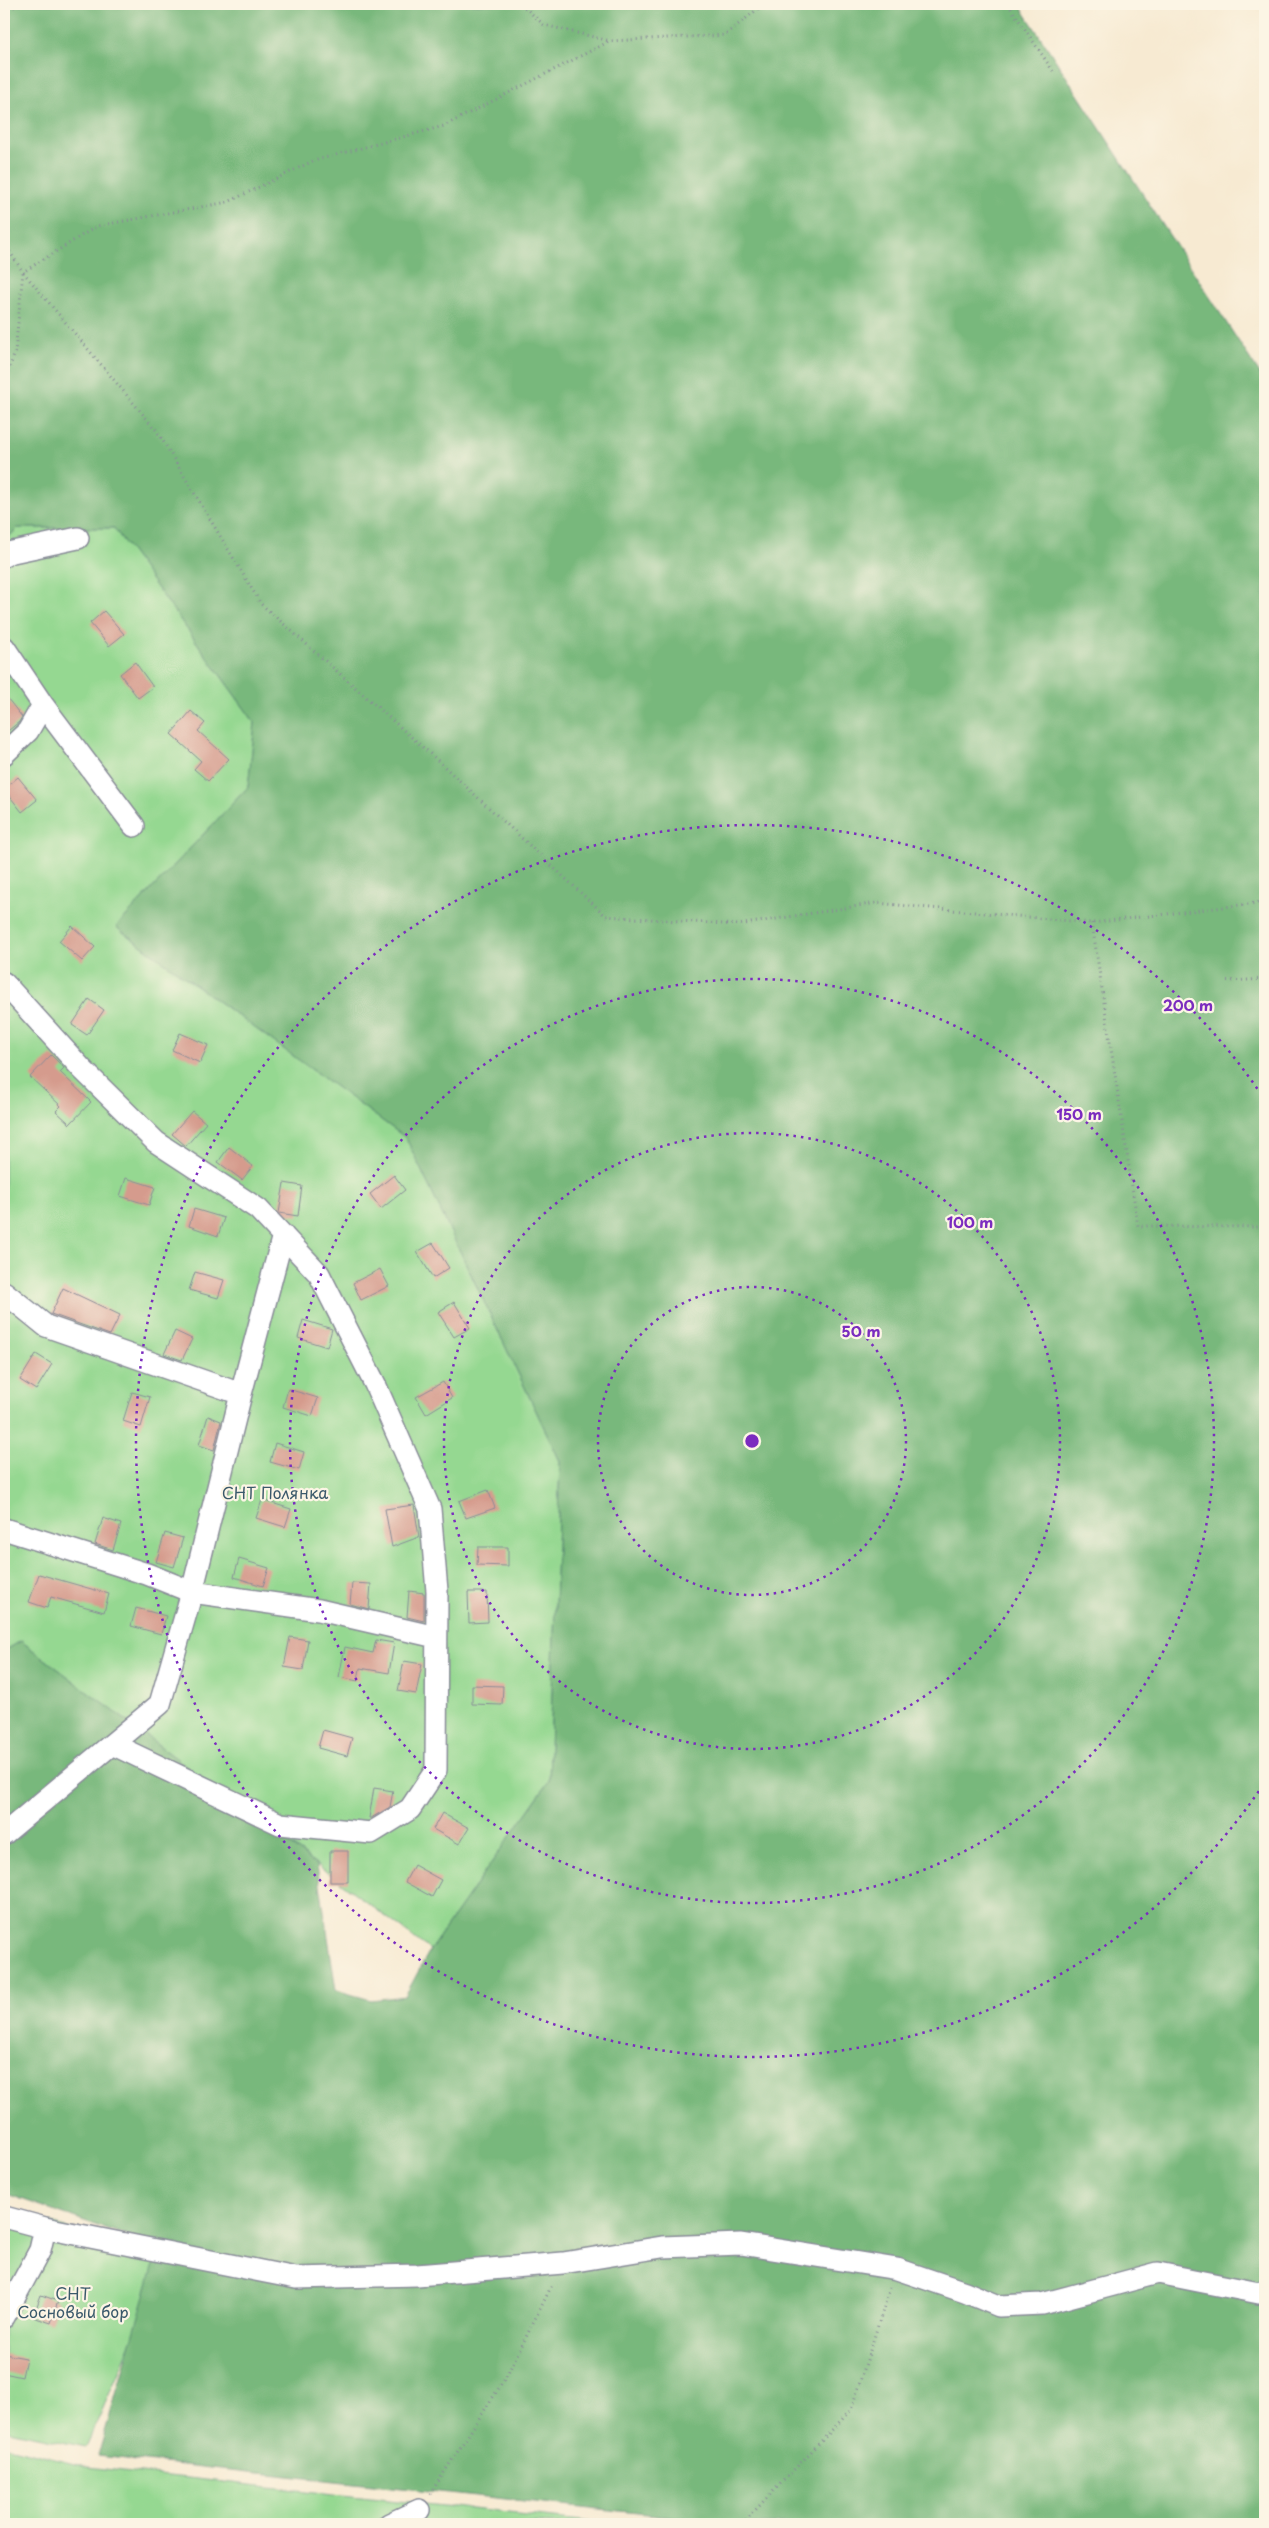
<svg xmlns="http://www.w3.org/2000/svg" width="1269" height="2528" font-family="'Playpen Sans',sans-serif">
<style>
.green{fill:#95d891;stroke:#588478}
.forest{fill:#78b87b;stroke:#4a746c}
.building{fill:#d59b8d}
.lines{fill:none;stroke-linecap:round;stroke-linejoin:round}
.minor-casing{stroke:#898c98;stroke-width:24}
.path{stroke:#898c98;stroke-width:3;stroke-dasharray:1 4;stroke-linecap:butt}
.minor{stroke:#fff;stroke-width:21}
.ring{fill:none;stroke:#7b2cbf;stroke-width:2.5;stroke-dasharray:2.5 5}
.labels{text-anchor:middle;stroke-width:4.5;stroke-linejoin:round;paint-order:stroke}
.park-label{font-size:16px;fill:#3a596b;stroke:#fcf5e5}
.centre{fill:#7b2cbf;stroke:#fcf5e5;stroke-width:2.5}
.ring-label{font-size:15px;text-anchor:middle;font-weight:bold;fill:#7b2cbf;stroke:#fcf5e5;stroke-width:4.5;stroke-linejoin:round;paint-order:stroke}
</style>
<rect width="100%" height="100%" fill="#fcf5e5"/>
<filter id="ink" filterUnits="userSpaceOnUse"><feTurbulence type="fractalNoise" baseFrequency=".02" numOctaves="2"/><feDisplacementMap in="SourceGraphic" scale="10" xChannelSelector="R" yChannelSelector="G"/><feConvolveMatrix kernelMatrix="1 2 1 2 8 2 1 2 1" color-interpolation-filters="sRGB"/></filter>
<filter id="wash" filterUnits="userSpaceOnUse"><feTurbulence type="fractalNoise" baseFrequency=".0096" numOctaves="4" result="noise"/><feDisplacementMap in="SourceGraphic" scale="20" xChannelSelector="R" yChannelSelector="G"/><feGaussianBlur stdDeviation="1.12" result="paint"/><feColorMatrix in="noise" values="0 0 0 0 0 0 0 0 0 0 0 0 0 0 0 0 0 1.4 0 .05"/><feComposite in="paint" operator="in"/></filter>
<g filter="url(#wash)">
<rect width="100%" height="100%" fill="#f7ead2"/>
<path class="green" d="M 18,528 L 114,528 L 255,723 L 248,787 L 116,927 L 406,1138 L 560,1461 L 549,1781 L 430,1950 L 21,1641 L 4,1651 L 4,542 Z
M 4,2209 L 168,2260 L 86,2447 L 4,2430 Z
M 4,2446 L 86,2467 L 609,2524 L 4,2524 Z"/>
<path class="forest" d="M 4,4 L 1019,4 L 1265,382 L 1265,2524 L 742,2524 L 98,2456 L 159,2247 L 4,2193 L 4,1651 L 21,1641 L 317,1865 L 336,1990 L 371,2000 L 405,1996 L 430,1950 L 549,1781 L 560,1461 L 406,1138 L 116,927 L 248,787 L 255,723 L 114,528 L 18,528 L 4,541 Z"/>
<g id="blocks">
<path class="building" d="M 104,611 L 124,634 L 109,646 L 90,623 Z
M 135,662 L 153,687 L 138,698 L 120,674 Z
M 4,694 L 22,717 L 19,722 L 4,734 Z
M 191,711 L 205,723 L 198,731 L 229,759 L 208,781 L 194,769 L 201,761 L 171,734 Z
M 18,777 L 37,800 L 22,812 L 4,789 Z
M 72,926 L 95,947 L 82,961 L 59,941 Z
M 89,999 L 104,1010 L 87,1035 L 72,1025 Z
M 180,1033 L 208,1045 L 200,1063 L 172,1050 Z
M 51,1055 L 64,1068 L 60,1072 L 91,1102 L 70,1124 L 56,1111 L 61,1106 L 30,1077 Z
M 192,1111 L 206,1123 L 186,1146 L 172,1134 Z
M 229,1147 L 253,1166 L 242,1180 L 218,1162 Z
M 394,1175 L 405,1190 L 381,1209 L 370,1194 Z
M 126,1178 L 155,1187 L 149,1205 L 120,1196 Z
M 284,1183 L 302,1186 L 298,1216 L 279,1213 Z
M 194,1209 L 224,1218 L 218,1236 L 189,1226 Z
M 433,1243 L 449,1268 L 433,1278 L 417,1252 Z
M 380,1269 L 389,1286 L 361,1300 L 353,1283 Z
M 195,1272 L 224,1280 L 218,1298 L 189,1290 Z
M 63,1288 L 120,1315 L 110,1335 L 51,1314 Z
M 454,1302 L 470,1328 L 454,1337 L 438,1312 Z
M 303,1320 L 332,1329 L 327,1347 L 298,1338 Z
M 175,1331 L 192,1339 L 182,1360 L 164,1354 Z
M 36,1354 L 52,1364 L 36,1390 L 20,1380 Z
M 443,1382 L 452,1398 L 426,1414 L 416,1397 Z
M 288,1389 L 318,1398 L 312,1416 L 283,1407 Z
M 132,1392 L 150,1397 L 141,1427 L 123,1421 Z
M 208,1416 L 221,1421 L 214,1450 L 199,1445 Z
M 275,1443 L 304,1452 L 299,1470 L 270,1462 Z
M 488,1490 L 495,1508 L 466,1518 L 459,1501 Z
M 262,1500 L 291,1509 L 285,1527 L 256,1518 Z
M 414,1505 L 419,1537 L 392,1547 L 385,1509 Z
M 103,1518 L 121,1524 L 113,1550 L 95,1544 Z
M 165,1533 L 183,1538 L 174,1567 L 156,1562 Z
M 478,1547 L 508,1547 L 508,1566 L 477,1565 Z
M 239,1559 L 269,1568 L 263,1586 L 234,1577 Z
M 39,1574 L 109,1594 L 104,1612 L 51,1597 L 47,1608 L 29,1602 Z
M 352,1583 L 371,1584 L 369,1609 L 350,1604 Z
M 409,1591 L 424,1593 L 424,1621 L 407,1617 Z
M 468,1592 L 487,1592 L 488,1622 L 469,1623 Z
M 136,1608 L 166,1616 L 161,1634 L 131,1626 Z
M 290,1637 L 308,1640 L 303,1670 L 284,1667 Z
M 376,1640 L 394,1643 L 389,1673 L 360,1668 L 358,1681 L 339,1677 L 345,1647 L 373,1653 Z
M 404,1661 L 422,1664 L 416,1694 L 398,1691 Z
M 472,1685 L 503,1686 L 502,1705 L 472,1704 Z
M 323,1730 L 352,1738 L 347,1756 L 318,1748 Z
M 374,1788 L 393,1791 L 390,1807 L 371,1818 L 369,1818 Z
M 442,1813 L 469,1828 L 459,1844 L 433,1829 Z
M 330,1851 L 348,1851 L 348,1882 L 330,1882 Z
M 414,1865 L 441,1880 L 432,1897 L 405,1882 Z
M 41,2295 L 58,2301 L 51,2323 L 33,2317 Z
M 4,2354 L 26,2358 L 22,2377 L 4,2373 Z"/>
</g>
</g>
<g filter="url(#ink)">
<use href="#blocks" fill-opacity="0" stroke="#898c98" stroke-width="1"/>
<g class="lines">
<g class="minor-casing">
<path id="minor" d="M 4,556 L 8,553 L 78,538
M 4,647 L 43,705 L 28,731 L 4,754
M 43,705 L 134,826
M 4,983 L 82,1069 L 156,1142 L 258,1209 L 319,1274 L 375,1384 L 430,1509 L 437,1591 L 436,1770 L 410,1809 L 371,1833 L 280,1824 L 112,1744
M 4,1292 L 46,1326 L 241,1394
M 4,1529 L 147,1574 L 192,1592 L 319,1610 L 436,1637
M 4,1834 L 160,1704 L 192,1592 L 241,1394 L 283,1235
M 4,2217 L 45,2228 L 296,2278 L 417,2275 L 563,2263 L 662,2247 L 741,2244 L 897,2269 L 965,2292 L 999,2306 L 1042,2304 L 1158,2273 L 1259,2293 L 1265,2290
M 4,2317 L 40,2250 L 45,2228
M 389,2524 L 419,2510"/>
</g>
<path class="path" d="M 521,4 L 544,25 L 610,41
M 1008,4 L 1053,71
M 4,10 L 23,4
M 4,243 L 23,272 L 157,431 L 261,604 L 435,758 L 606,916 L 738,925 L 877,903 L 1092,923 L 1265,902
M 4,381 L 15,353 L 23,272 L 97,226 L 228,202 L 313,161 L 444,126 L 610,41 L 725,35 L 764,4
M 1092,923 L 1138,1226 L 1265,1227
M 1227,981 L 1265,979
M 430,2494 L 506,2377 L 553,2283
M 742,2524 L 851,2410 L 890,2288"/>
<use href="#minor" class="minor"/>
</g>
</g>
<g class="ring">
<circle cx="752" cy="1441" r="154"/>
<circle cx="752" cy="1441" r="308"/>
<circle cx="752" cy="1441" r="462"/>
<path d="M1263 1785A616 616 0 1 1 1263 1097"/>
</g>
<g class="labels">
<g class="park-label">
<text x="275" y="1499">СНТ Полянка</text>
<text x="73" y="2300">СНТ<tspan x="73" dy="18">Сосновый бор</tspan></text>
</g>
</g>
<circle cx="752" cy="1441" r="8" class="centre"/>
<g class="ring-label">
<text x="1188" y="1011">200 m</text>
<text x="1079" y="1120">150 m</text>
<text x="970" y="1228">100 m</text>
<text x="861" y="1337">50 m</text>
</g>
<rect width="1269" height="2528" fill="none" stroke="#fcf5e5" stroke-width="20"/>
</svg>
